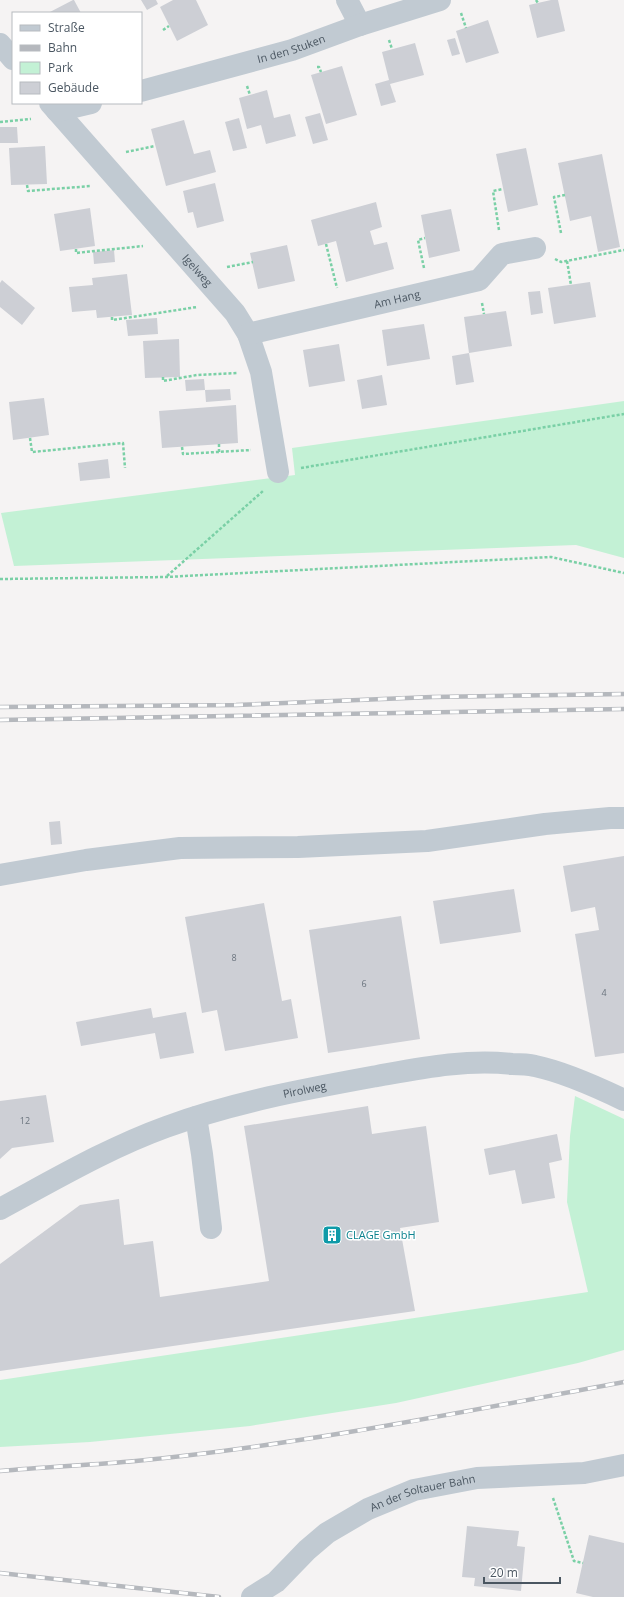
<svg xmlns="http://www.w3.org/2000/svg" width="624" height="1597" font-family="'Open Sans',sans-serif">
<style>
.green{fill:#c3f1d5}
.building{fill:#cdcfd5}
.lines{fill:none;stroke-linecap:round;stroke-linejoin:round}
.path{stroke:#7ad0a6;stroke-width:2.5;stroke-dasharray:3 2;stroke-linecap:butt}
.minor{stroke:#c1cad2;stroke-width:22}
.rail-casing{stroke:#b5b8bd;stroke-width:4.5}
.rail{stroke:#fff;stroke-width:3;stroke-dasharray:9;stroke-linecap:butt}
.labels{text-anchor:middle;stroke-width:3;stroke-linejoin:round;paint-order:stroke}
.number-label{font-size:9px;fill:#6b747e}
.street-label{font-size:11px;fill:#4a5661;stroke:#fff}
.culture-label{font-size:11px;fill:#0d838f;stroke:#fff;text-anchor:start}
</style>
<rect width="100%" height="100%" fill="#f5f3f3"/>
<path class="green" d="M 624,401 L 624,558 L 576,545 L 14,566 L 1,513 L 295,475 L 292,448 Z
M 575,1096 L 624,1119 L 624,1350 L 578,1363 L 396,1403 L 250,1426 L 90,1442 L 0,1447 L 0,1380 L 588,1292 L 567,1202 L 570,1136 Z"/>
<path class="building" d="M 74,0 L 81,13 L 48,13 L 73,0 Z
M 141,0 L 156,0 L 158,4 L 147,10 Z
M 173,0 L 196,0 L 208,25 L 177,41 L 160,7 Z
M 551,0 L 558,0 L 565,31 L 537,38 L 529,5 Z
M 488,20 L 499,53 L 466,63 L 456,31 Z
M 455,38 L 460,54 L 452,56 L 447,40 Z
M 415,43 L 424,75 L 390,84 L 396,102 L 381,106 L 375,84 L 389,80 L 382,52 Z
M 342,66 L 357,115 L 326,124 L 311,75 Z
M 267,90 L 274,118 L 290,114 L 296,136 L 266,144 L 261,125 L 247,129 L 239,98 Z
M 320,113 L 328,140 L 313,144 L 305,117 Z
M 239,118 L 247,148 L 233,151 L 225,122 Z
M 184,120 L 194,154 L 210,150 L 216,172 L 166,186 L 151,129 Z
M 0,127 L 17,127 L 18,143 L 0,143 Z
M 45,146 L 47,184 L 11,185 L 9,148 Z
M 526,148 L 538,205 L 508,212 L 496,154 Z
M 602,154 L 620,247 L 598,252 L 591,216 L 570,221 L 558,163 Z
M 215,183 L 224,221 L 197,228 L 193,212 L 188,213 L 183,191 Z
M 376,202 L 382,227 L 370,231 L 374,245 L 387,242 L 394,269 L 346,282 L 336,241 L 318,246 L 311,220 Z
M 90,208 L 95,246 L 60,251 L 54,214 Z
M 451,209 L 460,251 L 429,258 L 421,215 Z
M 287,245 L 295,281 L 258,289 L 250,253 Z
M 114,250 L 115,262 L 94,264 L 93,252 Z
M 127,274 L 132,315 L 97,318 L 96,310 L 72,312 L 69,287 L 93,285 L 92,278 Z
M 2,280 L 35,308 L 22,325 L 0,307 L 0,283 Z
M 590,282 L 596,317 L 554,324 L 548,288 Z
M 540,291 L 543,313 L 531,315 L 528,292 Z
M 506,311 L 512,346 L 469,353 L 464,317 Z
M 157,318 L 158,334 L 128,336 L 126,320 Z
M 424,324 L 430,359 L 387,366 L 382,330 Z
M 179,339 L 180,377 L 145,378 L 143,341 Z
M 339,344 L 345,381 L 309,387 L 303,350 Z
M 469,353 L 474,382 L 456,385 L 452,356 Z
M 382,375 L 387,405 L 362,409 L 357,380 Z
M 204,379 L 205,390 L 186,391 L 185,380 Z
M 230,389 L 231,400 L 206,402 L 205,390 Z
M 44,398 L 49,435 L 13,440 L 9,402 Z
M 236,405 L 238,443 L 162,448 L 159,411 Z
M 108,459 L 110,478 L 80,481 L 78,463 Z
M 60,821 L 62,844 L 51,845 L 49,822 Z
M 624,856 L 624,1053 L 595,1057 L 575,934 L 599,930 L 595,907 L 571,912 L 563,866 Z
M 514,889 L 521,932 L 440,944 L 433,901 Z
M 264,903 L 282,1001 L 291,999 L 298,1038 L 225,1051 L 217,1010 L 202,1013 L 185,917 Z
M 401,916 L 420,1039 L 328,1053 L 309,930 Z
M 151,1008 L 153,1018 L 186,1012 L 194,1053 L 160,1059 L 155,1033 L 81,1046 L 76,1022 Z
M 46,1095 L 54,1142 L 12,1148 L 0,1159 L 0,1101 Z
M 368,1106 L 372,1134 L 426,1126 L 439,1222 L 400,1228 L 415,1311 L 0,1371 L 0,1264 L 80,1205 L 119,1199 L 124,1245 L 153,1241 L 160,1297 L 269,1281 L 244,1126 Z
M 557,1134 L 562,1160 L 549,1163 L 555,1198 L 522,1204 L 515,1170 L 489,1175 L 484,1149 Z
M 467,1526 L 519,1531 L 517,1546 L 525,1547 L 521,1591 L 474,1586 L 475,1578 L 462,1577 Z
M 589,1535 L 624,1543 L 624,1597 L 593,1597 L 576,1593 Z"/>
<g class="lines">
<path class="path" d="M 536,0 L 538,3
M 461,13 L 466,28
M 163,30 L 169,26
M 389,40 L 392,49
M 317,67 L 319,67 L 321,72
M 247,86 L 250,95
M 0,122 L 31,119
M 126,152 L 155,146
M 27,185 L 28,191 L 91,186
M 499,230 L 493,191 L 503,189
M 561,233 L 554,197 L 565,195
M 326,244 L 337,288
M 76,249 L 76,253 L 143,246
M 555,259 L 561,262 L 624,250
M 567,261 L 571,285
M 227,267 L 253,262
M 424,268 L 418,240 L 425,238
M 482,303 L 484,314
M 112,317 L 112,320 L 197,307
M 163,377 L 163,381 L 197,375 L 237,373
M 30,438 L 32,452 L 123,443 L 125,468
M 219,444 L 219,452
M 182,447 L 183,454 L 251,450
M 301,468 L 624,414
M 167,576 L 263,491
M 0,579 L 166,577 L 551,557 L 624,573
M 553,1498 L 574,1561 L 583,1563"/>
<g class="minor">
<path d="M 347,0 L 360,25"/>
<path d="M 0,44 L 13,59"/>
<path id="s1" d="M 141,91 L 292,50 L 360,25 L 440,0"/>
<path id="s2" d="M 50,103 L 235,313 L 248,334 L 261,372 L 278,472"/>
<path d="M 57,111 L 91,103"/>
<path id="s3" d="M 248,334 L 479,280 L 502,254 L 535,248"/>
<path d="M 0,875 L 86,860 L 180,848 L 298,847 L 427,841 L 545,824 L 610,818 L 624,818"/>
<path d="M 196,1117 L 202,1154 L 211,1228"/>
<path id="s4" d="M 0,1209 C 54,1180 108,1148 166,1127 C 234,1102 306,1089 377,1076 C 422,1068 466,1059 512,1064 C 519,1064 527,1064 535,1066 C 564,1072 597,1087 624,1100"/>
<path id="s5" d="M 252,1597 L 276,1582 L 307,1550 L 327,1533 L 368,1509 L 414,1490 L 477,1478 L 584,1473 L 624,1465"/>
</g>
<g class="rail-casing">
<path id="rail" d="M 0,707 L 236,705 L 432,697 L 624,694
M 0,720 L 624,709
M 0,1471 C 45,1467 91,1465 136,1461 C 300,1445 462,1412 624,1382
M 0,1573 L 219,1597"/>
</g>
<use href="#rail" class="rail"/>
</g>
<defs>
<g id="building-square" transform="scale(1)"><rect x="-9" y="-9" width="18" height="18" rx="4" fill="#0f9aa8" stroke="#fff"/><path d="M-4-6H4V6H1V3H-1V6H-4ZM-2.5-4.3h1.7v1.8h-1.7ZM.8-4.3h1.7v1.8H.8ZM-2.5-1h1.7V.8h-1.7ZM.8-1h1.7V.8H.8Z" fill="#fff"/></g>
</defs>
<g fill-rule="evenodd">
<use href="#building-square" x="332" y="1235"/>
</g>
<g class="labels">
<g class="number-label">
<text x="234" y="961">8</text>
<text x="364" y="987">6</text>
<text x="604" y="996">4</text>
<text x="25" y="1124">12</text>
</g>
<g class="street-label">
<text dy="4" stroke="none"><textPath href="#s1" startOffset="156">In den Stuken</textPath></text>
<text dy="4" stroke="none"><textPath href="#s2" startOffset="223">Igelweg</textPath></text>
<text dy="4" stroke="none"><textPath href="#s3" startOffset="153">Am Hang</textPath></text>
<text dy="4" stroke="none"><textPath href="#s4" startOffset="329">Pirolweg</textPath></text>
<text dy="4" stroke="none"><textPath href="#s5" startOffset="204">An der Soltauer Bahn</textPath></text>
</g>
<g class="culture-label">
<text x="346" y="1239">CLAGE GmbH</text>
</g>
</g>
<rect x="12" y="12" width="130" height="92" fill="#ffffff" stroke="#b7bbc0"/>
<rect x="20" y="25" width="20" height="6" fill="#c1cad2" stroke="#b7bbc0"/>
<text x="48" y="32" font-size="12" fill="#4a5661">Straße</text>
<rect x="20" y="45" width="20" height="6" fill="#b5b8bd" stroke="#b7bbc0"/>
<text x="48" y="52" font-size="12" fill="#4a5661">Bahn</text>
<rect x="20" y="62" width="20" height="12" fill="#c3f1d5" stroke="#b7bbc0"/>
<text x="48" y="72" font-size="12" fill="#4a5661">Park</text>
<rect x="20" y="82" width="20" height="12" fill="#cdcfd5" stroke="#b7bbc0"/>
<text x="48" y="92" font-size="12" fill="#4a5661">Gebäude</text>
<path d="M484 1577v6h76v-6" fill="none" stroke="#4a5661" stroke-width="2"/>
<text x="490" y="1577" font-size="12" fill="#4a5661" stroke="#ffffff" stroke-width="3" paint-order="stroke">20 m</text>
</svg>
